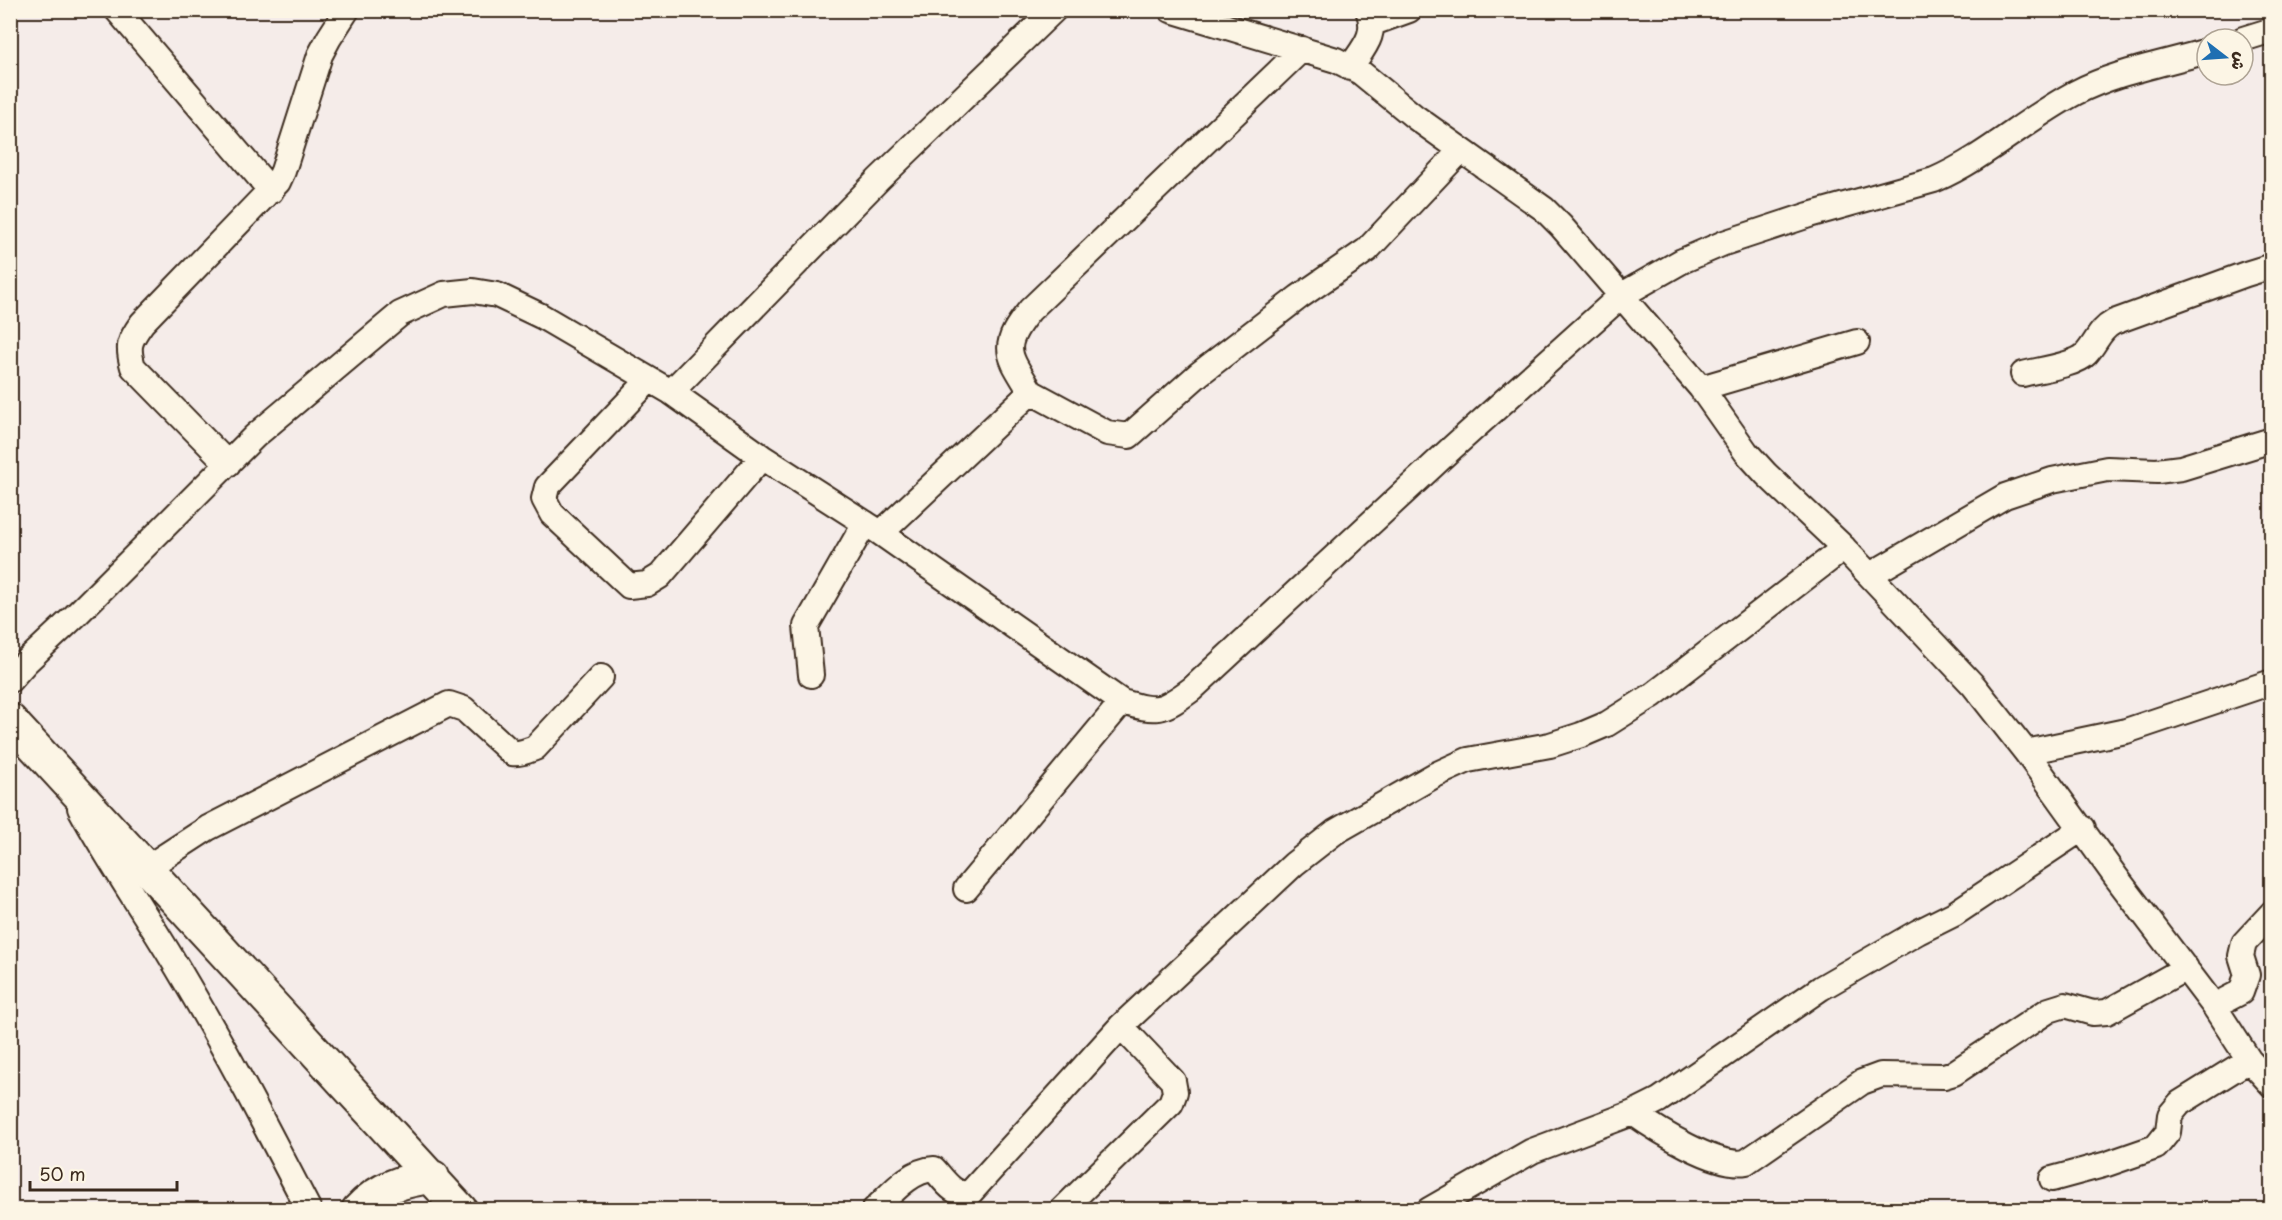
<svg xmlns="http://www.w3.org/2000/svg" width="2282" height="1220" font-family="'Playpen Sans','Playpen Sans Arabic',sans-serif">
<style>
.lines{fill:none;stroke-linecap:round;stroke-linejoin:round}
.minor-casing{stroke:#3b2a1e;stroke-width:28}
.major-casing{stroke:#3b2a1e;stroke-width:36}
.minor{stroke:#fcf5e5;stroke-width:24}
.major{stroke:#fcf5e5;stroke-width:32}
</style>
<rect width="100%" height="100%" fill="#f5ece9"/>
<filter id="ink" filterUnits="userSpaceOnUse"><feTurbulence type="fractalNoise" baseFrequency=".0167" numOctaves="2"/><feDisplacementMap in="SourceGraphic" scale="12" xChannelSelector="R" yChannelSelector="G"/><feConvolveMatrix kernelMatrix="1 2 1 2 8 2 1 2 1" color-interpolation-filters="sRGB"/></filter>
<g filter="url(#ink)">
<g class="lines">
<g class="minor-casing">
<path id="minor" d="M 117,10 L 271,191
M 1171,10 L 1336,60 L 1360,72 L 1415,117 L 1544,209 L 1561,226 L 1701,388 L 1746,452 L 1766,474 L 1840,544 L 1974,686 L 2026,752 L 2116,877 L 2214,1006 L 2249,1060 L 2272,1085
M 1373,23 L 1409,10
M 2243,39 L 2272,30
M 1350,68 C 1363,48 1378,35 1368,10
M 2023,374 C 2038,370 2076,365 2086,354 C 2097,342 2099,330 2114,322 L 2246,274 L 2272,266
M 649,380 L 547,487 L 544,499 L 552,514 L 629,586 L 647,584 L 660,576 L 762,457
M 1701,388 L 1857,342
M 671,392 L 879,179 L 1054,10
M 1031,392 L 1107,433 L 1129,436 L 1199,374 L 1299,297 L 1367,250 L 1461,150
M 228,464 L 133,367 C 127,346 129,341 142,323 L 278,182 L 283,171 L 320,55 L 329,38 L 347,10
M 881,533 L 1031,392 C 1008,354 999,348 1030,310 L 1302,49
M 1870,575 L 2005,496 L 2052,480 L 2107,469 L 2157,471 L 2181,468 L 2272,440
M 811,675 L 806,626 L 865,523
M 10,680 L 26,662 L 75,616 L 255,436 L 400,314 L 444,294 L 473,291 L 497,295 L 541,316 L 671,392 L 762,457 L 879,532 L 1122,702 C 1158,712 1161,712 1192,689 L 1453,447 L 1622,295 L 1682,261 L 1724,243 L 1809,215 L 1934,180 C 1985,158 2026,119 2075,93 C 2115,72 2163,64 2207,51
M 2026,752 L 2126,731 L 2272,682
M 80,808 C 107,858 139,904 168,952 C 219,1036 264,1123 309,1210
M 145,869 L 208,828 L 449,704 L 464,709 L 512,753 C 520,754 527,751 535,748 L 601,677
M 966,889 L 1122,702
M 2214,1006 L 2241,992 L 2247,975 L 2241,956 L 2244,943 L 2272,913
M 1633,1113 C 1657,1130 1717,1168 1746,1162 L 1862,1082 L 1881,1075 L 1944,1076 L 1954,1073 L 2049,1010 L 2065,1005 L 2093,1013 L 2107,1012 L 2186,968
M 2052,1179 L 2107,1164 L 2156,1147 L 2168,1132 L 2170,1115 L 2180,1103 L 2249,1060
M 874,1210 C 891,1194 910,1170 934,1169 C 944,1180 954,1197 970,1193 L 1121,1026 L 1294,864 L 1335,832 L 1435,775 L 1468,760 L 1550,745 L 1581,735 L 1607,724 L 1653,695 L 1844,548
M 1062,1210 L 1171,1103 L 1175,1092 L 1173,1081 L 1121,1026
M 1429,1210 L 1532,1151 L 1633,1113 L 1659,1100 L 1821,988 L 1918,932 L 1954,914 L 2083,828"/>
</g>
<g class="major-casing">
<path id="major" d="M 10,720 L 461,1210
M 358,1210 C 379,1187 404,1180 433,1177"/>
</g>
<use href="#minor" class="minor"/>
<use href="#major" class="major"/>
</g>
</g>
<rect width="2282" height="1220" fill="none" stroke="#fcf5e5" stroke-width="36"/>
<rect x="18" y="18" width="2246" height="1184" fill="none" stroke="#3b2a1e" stroke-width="2" filter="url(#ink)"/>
<g transform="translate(2225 57) rotate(107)"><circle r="28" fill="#fcf5e5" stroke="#afa495" stroke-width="1.5"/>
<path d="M0-4.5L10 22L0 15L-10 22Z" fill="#1f6fb2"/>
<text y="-9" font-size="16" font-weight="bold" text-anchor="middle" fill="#3b2a1e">ش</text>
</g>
<path d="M30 1181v9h147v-9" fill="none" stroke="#3b2a1e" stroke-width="3"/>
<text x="39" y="1181" font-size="18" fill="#3b2a1e" stroke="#fcf5e5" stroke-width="4.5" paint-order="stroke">50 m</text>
</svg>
